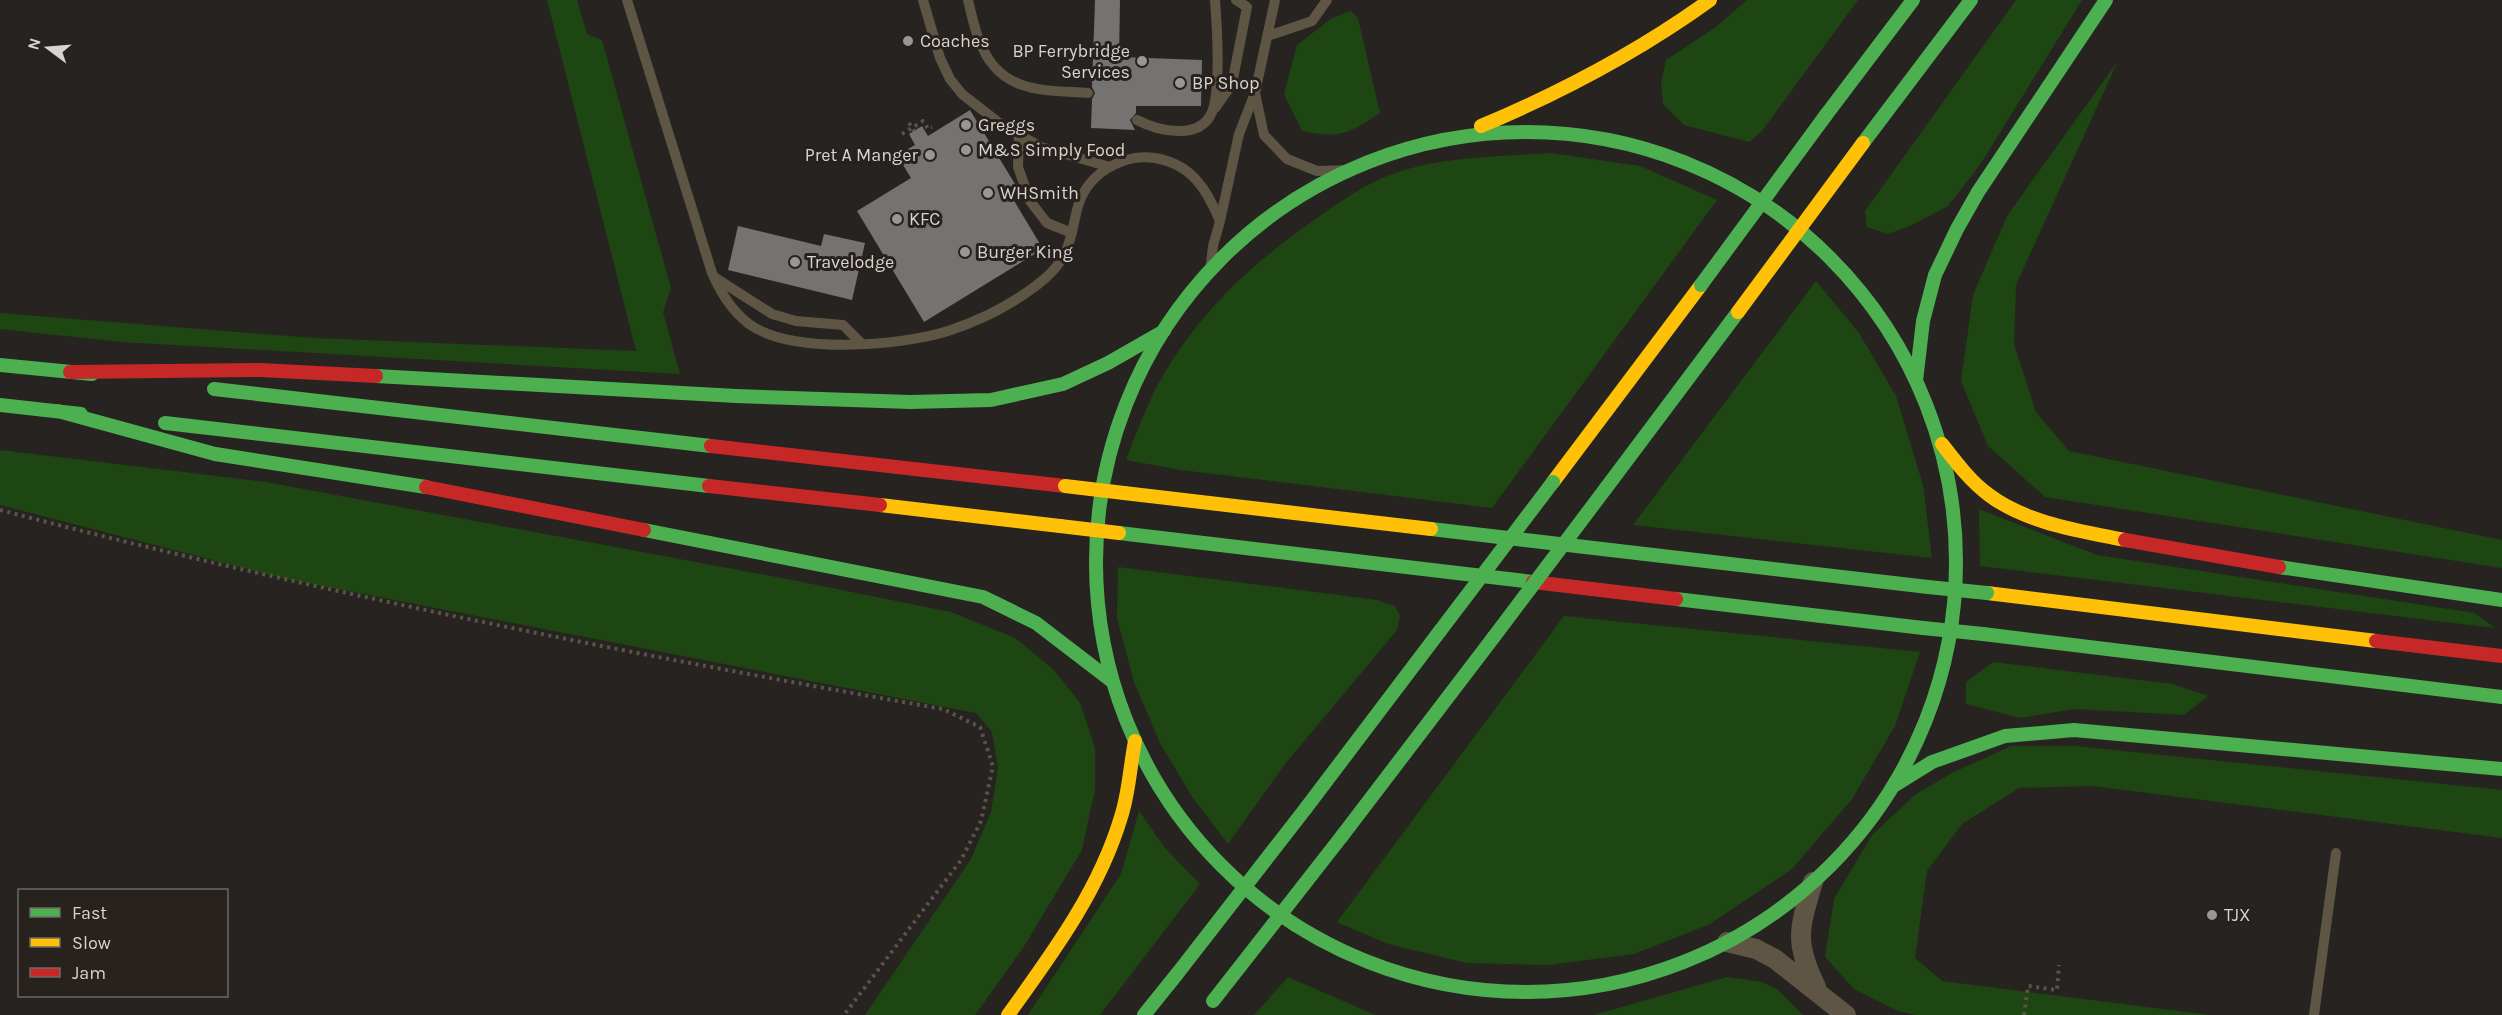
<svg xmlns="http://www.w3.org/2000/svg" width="2502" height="1015" font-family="Karla,sans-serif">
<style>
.green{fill:#1e4612}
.building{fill:#757372}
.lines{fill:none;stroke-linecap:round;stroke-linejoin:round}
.path{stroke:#5a5349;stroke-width:4;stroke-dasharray:3 4.5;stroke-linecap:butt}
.lane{stroke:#5e5545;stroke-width:10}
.street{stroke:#5e5545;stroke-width:20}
.fast{stroke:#4caf50;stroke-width:14}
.slow{stroke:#ffc107;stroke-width:14}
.jam{stroke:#c62828;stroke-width:14}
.fast-bridge{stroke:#4caf50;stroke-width:14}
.slow-bridge{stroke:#ffc107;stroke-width:14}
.poi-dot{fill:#9a9693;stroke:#28221e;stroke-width:2}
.labels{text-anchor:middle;stroke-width:6;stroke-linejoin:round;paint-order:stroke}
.poi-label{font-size:18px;fill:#d8d4d1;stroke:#28221e;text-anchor:start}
</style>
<rect width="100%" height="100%" fill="#262320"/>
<path class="green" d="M 547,0 L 577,0 L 587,34 L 602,40 L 671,288 L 663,312 L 680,374 L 122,342 L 0,329 L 0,313 L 314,338 L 636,351 Z
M 1747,0 L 1858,0 L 1762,131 L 1749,142 L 1684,125 L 1663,104 L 1661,83 L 1666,60 L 1716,27 Z
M 2016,0 L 2082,0 L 1980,165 L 1948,206 L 1912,225 L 1888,234 L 1867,227 L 1865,211 Z
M 1351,11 L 1358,18 L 1380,113 C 1348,134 1341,139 1302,131 L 1284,94 L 1297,45 L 1332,18 Z
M 2118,61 L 2016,285 L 2014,344 L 2036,412 L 2069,451 L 2502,540 L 2502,568 L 2045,497 L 1988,446 L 1961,381 L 1973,295 L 2007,216 Z
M 1550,153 L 1640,166 L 1717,200 L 1492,508 L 1181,470 L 1126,460 C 1133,442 1140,423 1148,405 C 1184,326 1247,266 1317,218 C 1341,201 1368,182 1396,173 C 1445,156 1499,157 1550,153 Z
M 1816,281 L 1859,333 L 1896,396 L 1923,485 L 1932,558 L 1633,525 Z
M 0,450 L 266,482 L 787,579 L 951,612 L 1015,638 L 1054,670 L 1080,703 L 1095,748 L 1095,789 L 1082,850 L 1023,948 L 975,1015 L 865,1015 L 971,859 L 991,812 L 998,767 L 992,732 L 976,713 L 286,579 L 0,505 Z
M 1979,509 L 2097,555 L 2475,613 L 2495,628 L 1980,566 Z
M 1118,567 L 1377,600 L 1395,606 L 1400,616 L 1397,630 L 1285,764 L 1228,844 L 1193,798 L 1161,745 L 1134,682 L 1117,618 Z
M 1564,616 L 1920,652 L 1895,726 L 1852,799 L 1792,869 L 1710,924 L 1634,954 L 1548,965 L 1467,963 L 1388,944 L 1337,922 Z
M 1993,662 L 2172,684 L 2208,696 L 2184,715 L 2074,709 L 2020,718 L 1966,704 L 1966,682 Z
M 2011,746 L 2075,746 L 2502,790 L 2502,838 L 2092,786 L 2019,788 L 1962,824 L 1927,871 L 1915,958 L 1942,981 L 2210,1015 L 1915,1015 L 1898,1011 L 1854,989 L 1825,957 L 1834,899 L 1872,835 L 1916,794 L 1954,772 Z
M 1139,811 L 1165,848 L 1200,884 L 1100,1015 L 1028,1015 L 1121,874 Z
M 1288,977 L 1375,1015 L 1254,1015 Z
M 1727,977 L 1762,982 L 1778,990 L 1803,1015 L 1594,1015 Z"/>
<path class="building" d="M 1095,0 L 1120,0 L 1119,57 L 1202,60 L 1201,106 L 1136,106 L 1136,113 L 1130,120 L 1135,130 L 1091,128 L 1092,99 L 1095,93 L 1092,87 Z
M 970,110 L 1018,189 L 1010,194 L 1043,249 L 924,322 L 857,211 L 911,178 L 897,155 L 915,145 L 909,134 L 922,126 L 928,136 Z
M 738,226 L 821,246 L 824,234 L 865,243 L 852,300 L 728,270 Z"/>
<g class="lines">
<path class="path" d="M 909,123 L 914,131
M 902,134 L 923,121 L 928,129 L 932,127
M 0,510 C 311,591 627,654 943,709 L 980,727 L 993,766 L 981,821 L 961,860 L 844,1015
M 2024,1015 L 2028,986 L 2057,990 L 2059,965"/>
<path class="lane" d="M 627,0 L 712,273 C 721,293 731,310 749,324 C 792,355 900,346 948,331 C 979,321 1012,304 1037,285 C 1049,276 1060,265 1066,251 C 1073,235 1074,218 1079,203 C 1090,172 1124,153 1155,158 C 1192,164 1207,190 1220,221 L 1213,246 L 1210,272
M 923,0 L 940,58 L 950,79 L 962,94 L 1003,126 L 1041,147 L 1110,167
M 968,0 C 972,16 975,34 983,49 C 1004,94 1046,90 1088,93
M 1268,36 L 1312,21 L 1327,0
M 1255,93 L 1264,135 L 1287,159 L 1317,171 L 1349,170
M 1215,108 L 1232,84 L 1247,7 L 1236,0
M 1137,120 C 1158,131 1200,141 1212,112 C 1221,91 1217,25 1215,0
M 1019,135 L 1018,167 L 1030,201 L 1047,223 L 1072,233
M 1220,221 L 1239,134 L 1255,93 L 1275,0
M 714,277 L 772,314 L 796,321 L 843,325 L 861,343
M 2314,1015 L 2336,853"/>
<path class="street" d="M 1813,882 C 1799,929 1794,942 1816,987
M 1727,942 L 1756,949 L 1775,959 L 1846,1015"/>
<path class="fast" d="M 1826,115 L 1913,0
M1096 562a430 430 0 1 1 860 0a430 430 0 1 1-860 0Z
M 1863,143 L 1971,0
M 0,365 L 92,374
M 376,376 L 736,396 L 910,402 L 991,400 L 1063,384 L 1108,363 L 1164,331
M 1916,381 L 1923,321 L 1935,275 L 1957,229 L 1978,192 L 2106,0
M 214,389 L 711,446
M 0,405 L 81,414
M 58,411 L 215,454 L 426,487
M 165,423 L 709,486
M 1606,488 L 1738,312
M 1431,529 L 1928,587
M 644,530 L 983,597 L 1036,623 L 1113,682
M 1119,533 L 1533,582
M 2279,567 L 2502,600
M 1676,599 L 1923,628
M 1983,634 L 2502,697
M 1895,785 L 1932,762 L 2005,736 L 2074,730 L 2502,769
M 1306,808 L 1440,631
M 1342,836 L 1493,638
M 1144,1015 L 1177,974"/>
<path class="slow" d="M 1481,126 C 1562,92 1638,52 1710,0
M 1942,444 C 1956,462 1970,481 1989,495 C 2026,523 2080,531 2125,540
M 1553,482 L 1701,285
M 1124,493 L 1431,529
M 880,505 L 1060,526
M 1987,593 L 2376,641
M 1008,1015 C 1052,954 1099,891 1121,817 C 1129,793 1130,766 1135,741"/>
<path class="jam" d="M 70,372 L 260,370 L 376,376
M 711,446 L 1065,486
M 709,486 L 880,505
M 426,487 L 644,530
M 2125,540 L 2279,567
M 1533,582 L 1676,599
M 2376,641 L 2502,656"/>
<path class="fast-bridge" d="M 1701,285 L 1826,115
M 1928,587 L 1987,593
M 1923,628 L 1983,634
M 1440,631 L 1553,482
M 1493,638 L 1606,488
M 1177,974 L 1306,808
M 1213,1001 L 1342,836"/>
<path class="slow-bridge" d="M 1738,312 L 1863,143
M 1065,486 L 1124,493
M 1060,526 L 1119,533"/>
</g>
<g class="poi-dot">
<circle cx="908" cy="41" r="6"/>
<circle cx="1142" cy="61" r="6"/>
<circle cx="1180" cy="83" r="6"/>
<circle cx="966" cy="125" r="6"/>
<circle cx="966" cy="150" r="6"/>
<circle cx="930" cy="155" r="6"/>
<circle cx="988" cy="193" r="6"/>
<circle cx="897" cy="219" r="6"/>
<circle cx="965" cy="252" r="6"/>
<circle cx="795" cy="262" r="6"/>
<circle cx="2212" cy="915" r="6"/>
</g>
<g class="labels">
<g class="poi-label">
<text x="920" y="47">Coaches</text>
<text x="1130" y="57" text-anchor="end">BP Ferrybridge<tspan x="1130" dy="21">Services</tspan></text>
<text x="1192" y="89">BP Shop</text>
<text x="978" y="131">Greggs</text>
<text x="978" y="156">M&amp;S Simply Food</text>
<text x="918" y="161" text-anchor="end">Pret A Manger</text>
<text x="1000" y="199">WHSmith</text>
<text x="909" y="225">KFC</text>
<text x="977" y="258">Burger King</text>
<text x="807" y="268">Travelodge</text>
<text x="2224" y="921">TJX</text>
</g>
</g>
<rect x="18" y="889" width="210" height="108" fill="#28221e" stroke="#6e6966" stroke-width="1.5"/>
<rect x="30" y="908" width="30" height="9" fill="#4caf50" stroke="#6e6966" stroke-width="1.5"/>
<text x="72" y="919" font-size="18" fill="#d8d4d1">Fast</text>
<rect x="30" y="938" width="30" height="9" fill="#ffc107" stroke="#6e6966" stroke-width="1.5"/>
<text x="72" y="949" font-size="18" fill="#d8d4d1">Slow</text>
<rect x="30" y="968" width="30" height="9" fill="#c62828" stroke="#6e6966" stroke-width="1.5"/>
<text x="72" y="979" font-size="18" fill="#d8d4d1">Jam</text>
<g transform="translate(48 48) rotate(286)" stroke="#28221e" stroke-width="4.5" paint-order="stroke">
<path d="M0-4.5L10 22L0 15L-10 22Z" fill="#d8d4d1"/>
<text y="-9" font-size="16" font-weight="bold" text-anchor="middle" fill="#d8d4d1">N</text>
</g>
</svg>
